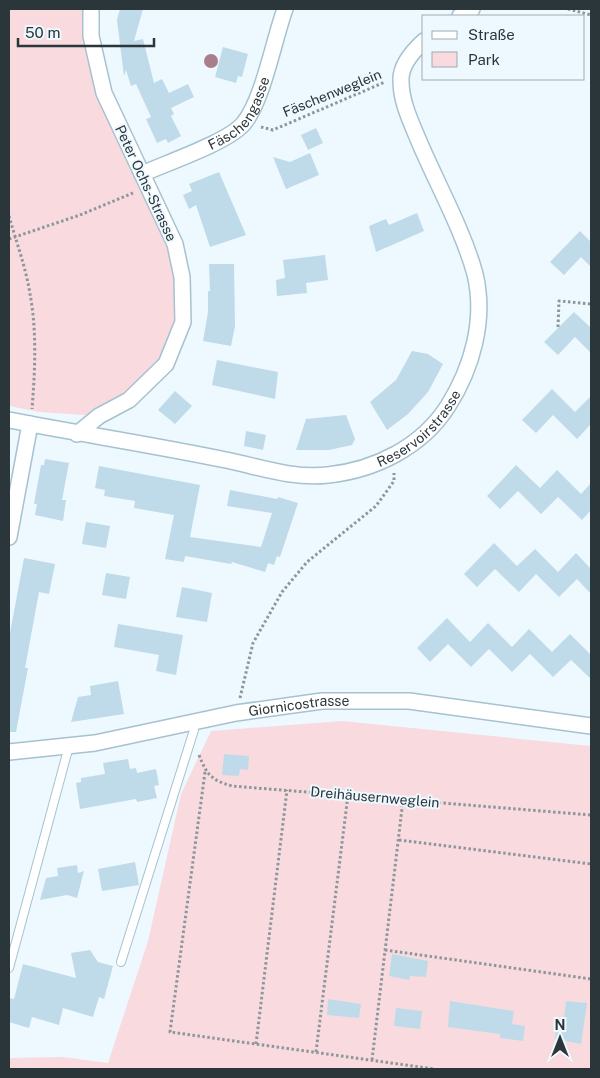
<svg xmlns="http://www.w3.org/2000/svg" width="600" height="1078" font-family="'Public Sans',sans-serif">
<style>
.green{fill:#f9dbdf}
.building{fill:#bfdbe9}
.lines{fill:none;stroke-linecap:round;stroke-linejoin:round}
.lane-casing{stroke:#a6c2cf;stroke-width:10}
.street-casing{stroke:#a6c2cf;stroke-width:18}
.path{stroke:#8c979c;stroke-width:3;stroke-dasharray:2.5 2.5;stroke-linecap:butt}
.lane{stroke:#fff;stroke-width:8}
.street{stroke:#fff;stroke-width:15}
.tree{fill:#aa7d8d}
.labels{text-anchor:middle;stroke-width:4;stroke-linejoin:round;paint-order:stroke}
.street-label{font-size:14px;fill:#2b363b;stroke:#edf9fe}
</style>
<rect width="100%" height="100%" fill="#edf9fe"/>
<path class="green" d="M 9,9 L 91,9 L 104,93 L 175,244 L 183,322 L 166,364 L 99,416 L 39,412 L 9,406 Z
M 342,721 L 591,746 L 591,1069 L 9,1069 L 9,1058 L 63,1057 L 108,1063 L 148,941 L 181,794 L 211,731 Z"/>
<path class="building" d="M 120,9 L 143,9 L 134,41 L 143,39 L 154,83 L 162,79 L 169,93 L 188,84 L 194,97 L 171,108 L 174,114 L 171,116 L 181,136 L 168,143 L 166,139 L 157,143 L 146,119 L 151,117 L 136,84 L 131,86 L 126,70 L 124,76 L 117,20 Z
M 223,47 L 248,54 L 242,77 L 238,76 L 236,83 L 215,77 Z
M 316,128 L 323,143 L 308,150 L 301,135 Z
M 310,153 L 319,175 L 286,189 L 273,157 L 290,162 Z
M 219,172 L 246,235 L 210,247 L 196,205 L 189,209 L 183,195 L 192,191 L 189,184 Z
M 417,213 L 424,231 L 376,252 L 369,226 L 386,219 L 389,225 Z
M 580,231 L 591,242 L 591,267 L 581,257 L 564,275 L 550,262 Z
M 325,255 L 328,280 L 306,283 L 307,293 L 277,296 L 276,280 L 285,278 L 283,260 Z
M 209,264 L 234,264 L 235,326 L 231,346 L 203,341 L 208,312 L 208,291 L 210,291 Z
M 574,312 L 591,328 L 591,353 L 575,337 L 558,355 L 544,342 Z
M 412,351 L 428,354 L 443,364 L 428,392 L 408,414 L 387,430 L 370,402 L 396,380 Z
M 217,360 L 278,372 L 275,399 L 212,385 Z
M 552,389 L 575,412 L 591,396 L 591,424 L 577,439 L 553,415 L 536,433 L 522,420 Z
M 175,391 L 192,406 L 175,424 L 158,410 Z
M 346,415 L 355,439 L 352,445 L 329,450 L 296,450 L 306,419 Z
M 246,431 L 266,435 L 263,450 L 244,446 Z
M 45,459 L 69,463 L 62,500 L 66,500 L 63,521 L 35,515 L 37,504 L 34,504 L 41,465 L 44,465 Z
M 516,465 L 540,488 L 557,470 L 581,494 L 591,483 L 591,510 L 582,520 L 558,497 L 541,514 L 518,491 L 500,509 L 487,496 Z
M 99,466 L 200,485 L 190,537 L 261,547 L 272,513 L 227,506 L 230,490 L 277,499 L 278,497 L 298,503 L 280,557 L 277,556 L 274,565 L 268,563 L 265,572 L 232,562 L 231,564 L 185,556 L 184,562 L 165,559 L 174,515 L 134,508 L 135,501 L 104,496 L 105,490 L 95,488 Z
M 86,522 L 110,526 L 106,548 L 82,544 Z
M 494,543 L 517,566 L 535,549 L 558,572 L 576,553 L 591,569 L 591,594 L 577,579 L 559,597 L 536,574 L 519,592 L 495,569 L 477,587 L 464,574 Z
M 24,558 L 55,564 L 49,594 L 39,592 L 25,668 L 28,668 L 16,732 L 9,732 L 9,638 Z
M 106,573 L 130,577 L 126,599 L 102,595 Z
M 182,587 L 212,593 L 207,622 L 176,617 Z
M 447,618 L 470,642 L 488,623 L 512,647 L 529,629 L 552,652 L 570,634 L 591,655 L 591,679 L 571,660 L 553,677 L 530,654 L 512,672 L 489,649 L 471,667 L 448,644 L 430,662 L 417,648 Z
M 118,624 L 183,635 L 176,675 L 156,671 L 159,655 L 114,647 Z
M 118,681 L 124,714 L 71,722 L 78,697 L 91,695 L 90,686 Z
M 224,754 L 249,756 L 248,770 L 240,769 L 239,776 L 222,775 Z
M 128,759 L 130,769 L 136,768 L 137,773 L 156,769 L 159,785 L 154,786 L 157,798 L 137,802 L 136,799 L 80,809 L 76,783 L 81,782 L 81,778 L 105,774 L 103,763 Z
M 135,862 L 139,885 L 102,891 L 98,869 Z
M 77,865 L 78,873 L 84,871 L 77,898 L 67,895 L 40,900 L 46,878 L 58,876 L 57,868 Z
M 90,950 L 98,962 L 113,966 L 104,999 L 99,997 L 93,1017 L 63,1008 L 59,1025 L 32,1017 L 29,1028 L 9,1022 L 9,998 L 14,999 L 23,964 L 76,978 L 71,953 Z
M 392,954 L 428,961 L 426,977 L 410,976 L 409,980 L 389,976 Z
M 328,999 L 361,1004 L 359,1018 L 327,1015 Z
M 450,1001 L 514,1011 L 512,1024 L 525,1026 L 523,1041 L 500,1038 L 500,1034 L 448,1027 Z
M 566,1001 L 587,1003 L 581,1044 L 555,1039 L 558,1018 L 564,1018 Z
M 396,1008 L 422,1011 L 420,1029 L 394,1026 Z"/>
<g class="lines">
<g class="lane-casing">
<path id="lane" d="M 121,962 L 194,730 L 192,722
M 9,968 L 69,746"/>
</g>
<g class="street-casing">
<g id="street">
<path d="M 460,16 L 472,9"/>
<path id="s1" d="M 142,174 C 166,163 229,142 244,123 C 263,100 274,39 285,9"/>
<path id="s2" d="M 9,420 C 81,434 154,445 226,460 C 260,467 293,479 328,475 C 375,470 422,447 448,406 C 472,368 486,320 475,274 C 463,230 436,182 418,139 C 410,120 401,101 401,81 C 400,65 413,51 424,41"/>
<path d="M 77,434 L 99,416 L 129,400 L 166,364 L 183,322 L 182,277 L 175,244 L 104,93 L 91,36 L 91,9"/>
<path d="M 9,537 L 30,424"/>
<path id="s3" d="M 9,752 L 95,743 L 236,713 L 322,701 L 409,701 L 591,726"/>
</g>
</g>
<path class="path" d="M 568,9 L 591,15
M 261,127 L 273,130 L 385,82
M 9,216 C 16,241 26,268 30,294 C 37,332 35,370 32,409
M 9,239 L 80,215 L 133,193
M 558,327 L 559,301 L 591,304
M 240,698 L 253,643 L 282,592 L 307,562 L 376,506 L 394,481 L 394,473
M 199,755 C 207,775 211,780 232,786 L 591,815
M 205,772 L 170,1032 L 434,1069
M 399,840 L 591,864
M 385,950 L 591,979
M 256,1044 L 287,790
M 316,1052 L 348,795
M 372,1060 L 403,800"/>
<use href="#lane" class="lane"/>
<use href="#street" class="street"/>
</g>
<circle class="tree" cx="211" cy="61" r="7"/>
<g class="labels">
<g class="street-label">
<text transform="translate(332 93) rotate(-22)" y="5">Fäschenweglein</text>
<text dy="5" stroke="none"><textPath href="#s1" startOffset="119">Fäschengasse</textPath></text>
<text transform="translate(146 183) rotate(65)" y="5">Peter Ochs-Strasse</text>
<text dy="5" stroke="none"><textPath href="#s2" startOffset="430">Reservoirstrasse</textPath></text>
<text dy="5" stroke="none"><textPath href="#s3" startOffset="294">Giornicostrasse</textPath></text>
<text transform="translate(375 797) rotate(5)" y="5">Dreihäusernweglein</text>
</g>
</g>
<rect width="600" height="1078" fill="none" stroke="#2b363b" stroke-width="20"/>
<rect x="422" y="15" width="162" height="65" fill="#edf9fe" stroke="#9fabb0"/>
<rect x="432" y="31" width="25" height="8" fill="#ffffff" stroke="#9fabb0"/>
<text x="468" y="40" font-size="15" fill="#2b363b">Straße</text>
<rect x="432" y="52" width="25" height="15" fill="#f9dbdf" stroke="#9fabb0"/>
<text x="468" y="65" font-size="15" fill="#2b363b">Park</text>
<g transform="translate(560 1038)" stroke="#edf9fe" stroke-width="4" paint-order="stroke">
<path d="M0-4L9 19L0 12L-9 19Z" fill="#2b363b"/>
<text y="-8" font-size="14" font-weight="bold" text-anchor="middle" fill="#2b363b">N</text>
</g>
<path d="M18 38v8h136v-8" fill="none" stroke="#2b363b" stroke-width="2.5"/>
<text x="25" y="38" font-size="15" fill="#2b363b" stroke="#edf9fe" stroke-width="4" paint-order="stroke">50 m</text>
</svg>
